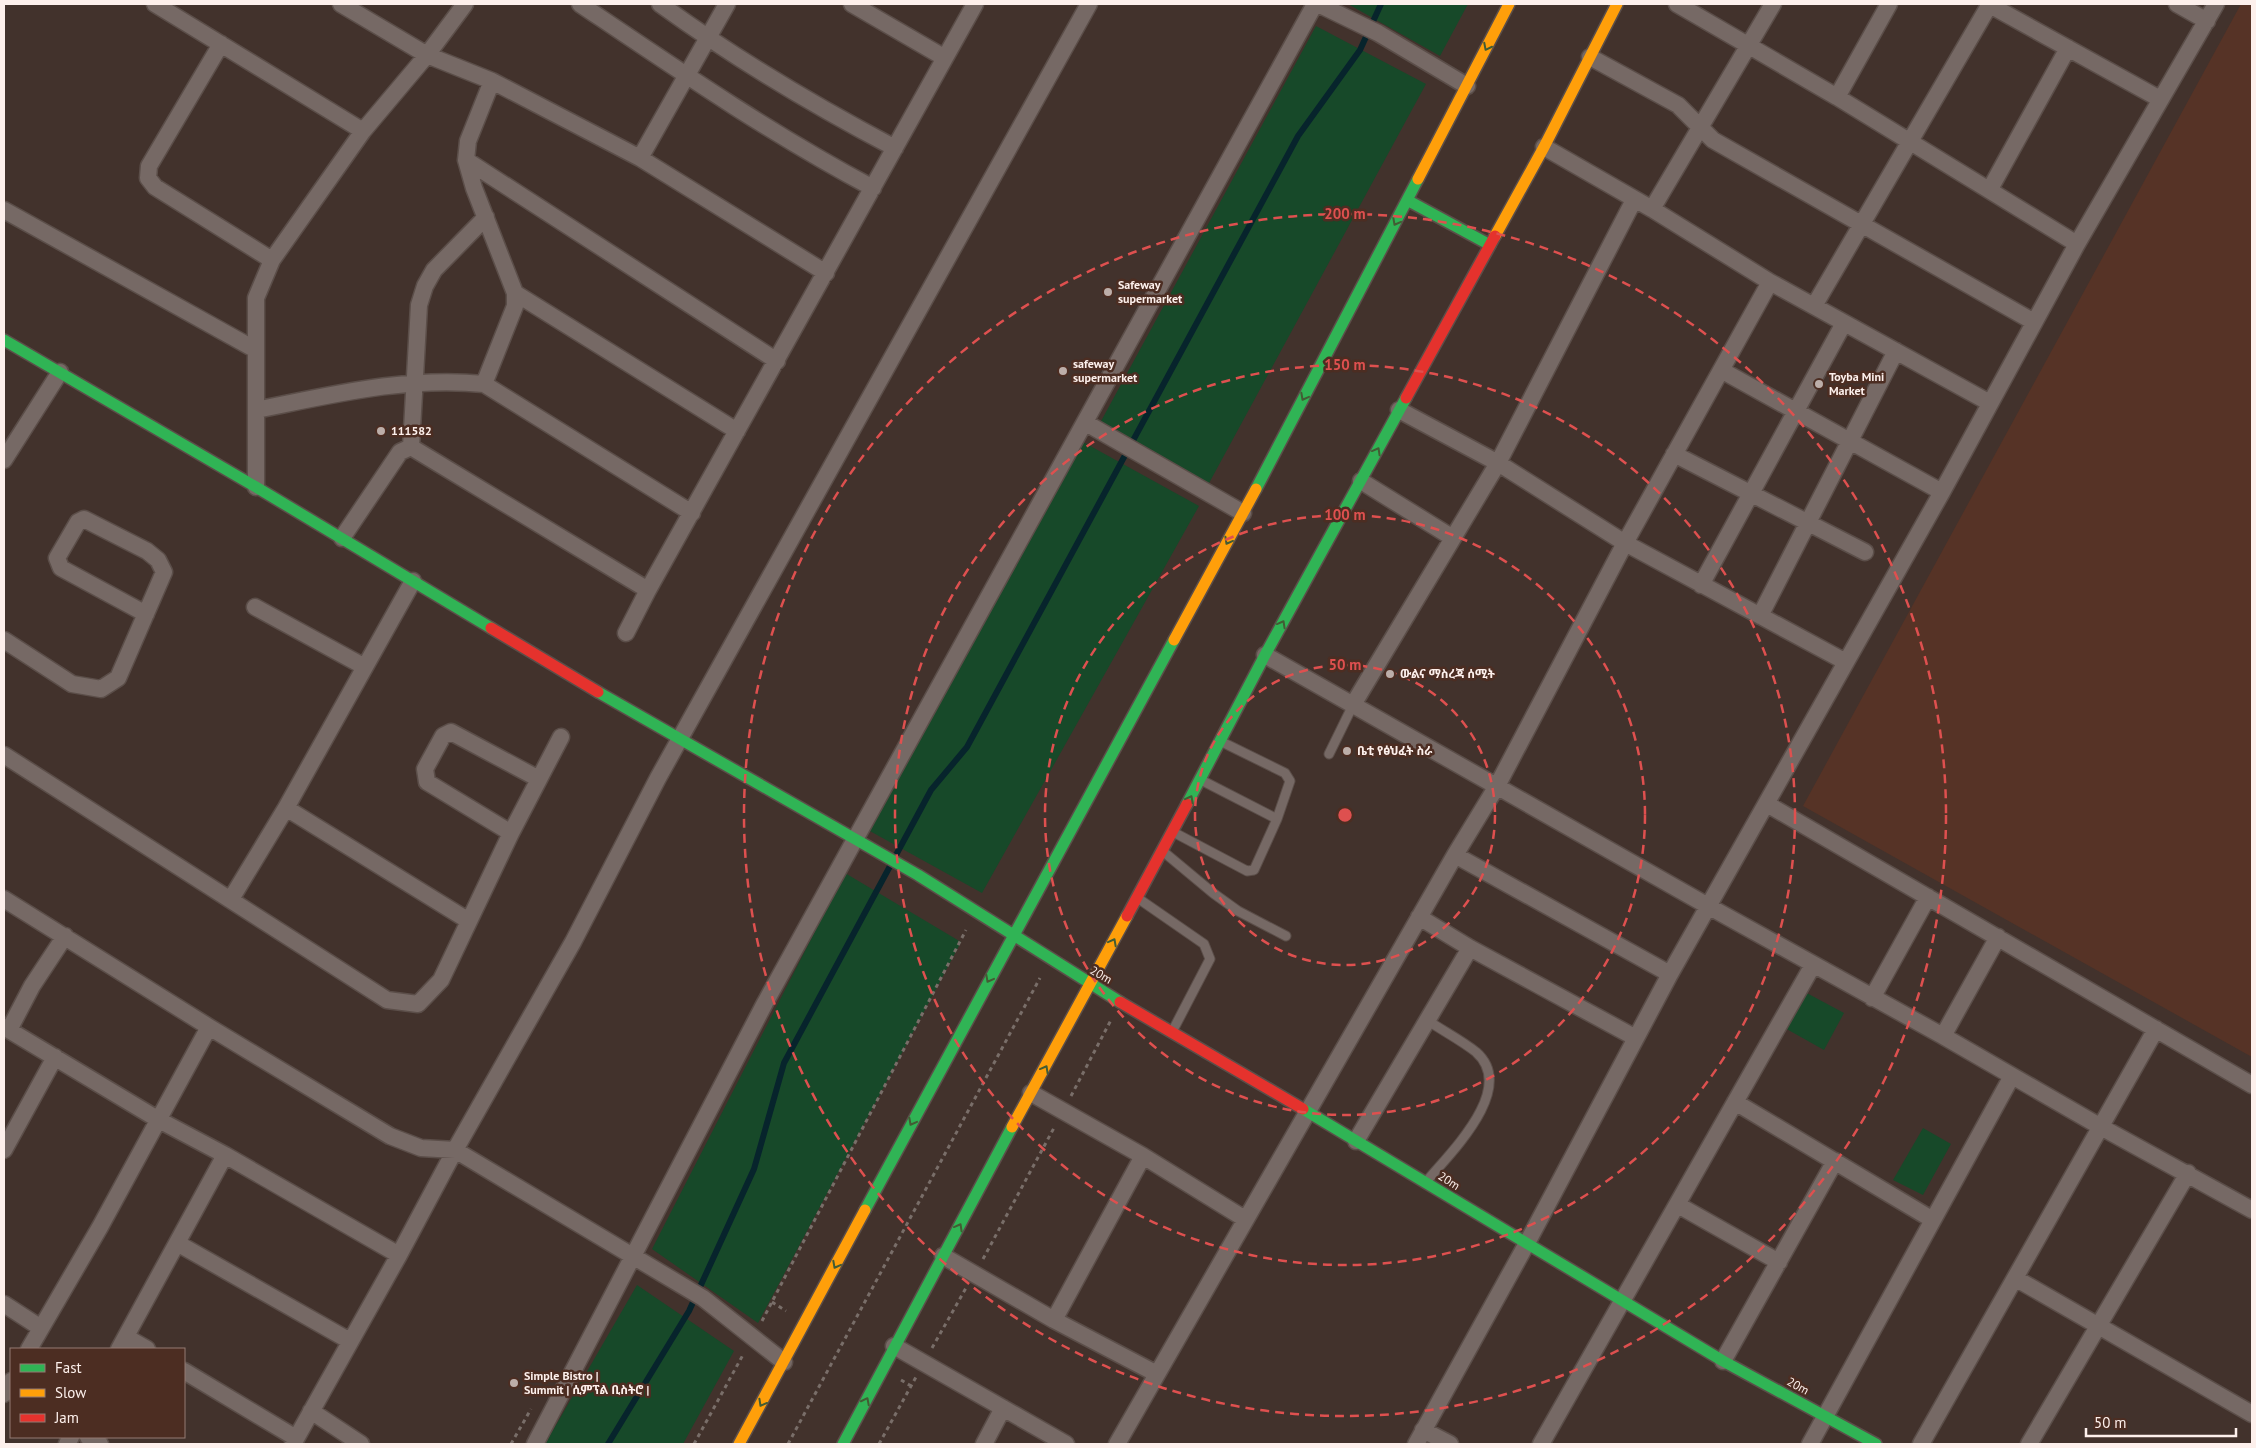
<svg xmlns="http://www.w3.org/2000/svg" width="2256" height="1448" font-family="'PT Sans','Noto Sans Ethiopic',sans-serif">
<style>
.built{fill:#563326}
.green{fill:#174929}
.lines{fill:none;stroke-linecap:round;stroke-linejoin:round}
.stream{stroke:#07242c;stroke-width:6}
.lane-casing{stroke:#5b4e49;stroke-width:11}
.street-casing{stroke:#5b4e49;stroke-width:19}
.fast-casing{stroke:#5b4e49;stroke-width:14}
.slow-casing{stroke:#5b4e49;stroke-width:14}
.jam-casing{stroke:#5b4e49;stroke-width:14}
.path{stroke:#796e69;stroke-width:3;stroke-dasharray:4 4;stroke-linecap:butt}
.lane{stroke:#766965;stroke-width:9}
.street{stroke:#766965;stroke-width:16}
.fast{stroke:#30b455;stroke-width:11}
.slow{stroke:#ff9f0a;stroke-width:11}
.jam{stroke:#e5322d;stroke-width:11}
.oneway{stroke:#425c34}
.ring{fill:none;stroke:#de504f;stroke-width:2.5;stroke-dasharray:9 6}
.poi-dot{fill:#bcaea9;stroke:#4c2d22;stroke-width:2}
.labels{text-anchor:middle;stroke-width:5;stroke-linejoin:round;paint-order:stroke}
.poi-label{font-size:12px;font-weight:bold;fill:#fdf0ec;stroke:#4c2d22;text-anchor:start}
.street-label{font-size:12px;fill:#fdf0ec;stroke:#4c2d22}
.centre{fill:#de504f;stroke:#4c2d22;stroke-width:2.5}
.ring-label{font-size:15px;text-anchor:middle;font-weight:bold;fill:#de504f;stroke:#4c2d22;stroke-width:5;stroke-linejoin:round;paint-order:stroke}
</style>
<rect width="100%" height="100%" fill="#42322c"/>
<path class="built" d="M 2241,4 L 2252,4 L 2252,1057 L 1803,806 Z"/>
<path class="green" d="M 1348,4 L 1468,4 L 1440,56 Z
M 1316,26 L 1426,84 L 1208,485 L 1100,423 Z
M 1083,442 L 1199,506 L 982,893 L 868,830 Z
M 845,873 L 961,942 L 758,1323 L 652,1249 Z
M 1803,991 L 1844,1013 L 1824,1050 L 1783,1027 Z
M 1923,1128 L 1951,1144 L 1923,1195 L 1893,1180 Z
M 637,1285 L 734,1351 L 683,1444 L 545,1444 Z"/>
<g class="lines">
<path class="stream" d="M 608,1444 L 689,1311 L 754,1169 L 784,1063 L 931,790 L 967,747 L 1298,136 L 1360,50 L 1381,4"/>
<g class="lane-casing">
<path id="lane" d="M 1329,754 L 1354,703
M 1203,781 L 1277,819
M 1175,833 L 1247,871 L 1254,870 L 1277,819 L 1290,781 L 1285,773 L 1222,742
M 1165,853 L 1213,893 L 1238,911 L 1286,936
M 1139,899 L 1204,944 L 1210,959 L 1172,1032
M 1426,1182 C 1449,1154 1518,1089 1476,1052 C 1461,1040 1443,1031 1427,1020"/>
</g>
<g class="street-casing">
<path id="street" d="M 155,4 L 363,131
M 341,4 L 427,55 L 492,81 L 640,158 L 727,4
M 580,4 C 675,68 771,134 873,188
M 660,4 C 733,57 815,106 895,148
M 852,4 L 945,58
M 1318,4 L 1378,33 L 1467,86
M 1677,4 L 1837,97 L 2077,244
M 1988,4 L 2160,99
M 2177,4 L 2207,21
M 221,44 L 149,166 L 148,178 L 155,187 L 272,260
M 1590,57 L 1678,105 L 1713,140 L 2034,322
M 1837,97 L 1889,4
M 1544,147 L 1652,209 L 1770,282 L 1990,403
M 640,158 L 826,273
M 466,160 L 777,361
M 1990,189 L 2068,48
M 1652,209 L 1773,4
M 4,210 L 256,350
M 515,293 L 737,431
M 1814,306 L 1990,4
M 1721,370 L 1942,492
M 484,384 L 515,306 L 515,293 L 474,188 L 466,160 L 468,141 L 492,81
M 256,410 C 331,395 407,376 484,384 L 692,513
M 1399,410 L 1498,463 L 1625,543 L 1846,662
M 1086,423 L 1243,513
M 411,447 L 419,305 L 425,286 L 434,270 L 486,217
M 1674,454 L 1865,552
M 4,460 L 60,372
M 1361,481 L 1453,538
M 256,487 L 256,298 L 272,260 L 363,131 L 427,55 L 465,4
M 342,538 L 400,452 L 411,447 L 648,590
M 1701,585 L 1844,323
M 255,607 L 365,667
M 1760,616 L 1896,351
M 626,633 L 648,590 L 975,4
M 4,640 L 72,684 L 101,689 L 118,678 L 164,572 L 158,560 L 147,551 L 84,519 L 78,522 L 57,558 L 61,568 L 146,614
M 1265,655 L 1708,906 L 1943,1036
M 1354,703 L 1498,463 L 1634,200
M 4,755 L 387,1000 L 418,1004 L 441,980 L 511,833 L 561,737
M 1767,804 L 2252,1085
M 286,808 L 469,921
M 511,833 L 427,782 L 425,769 L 443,736 L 451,732 L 539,779
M 1455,855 L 1670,974
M 4,899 L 209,1027 L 390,1136 L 421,1148 L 455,1150 L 703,1298 L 784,1362
M 231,899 L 286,808 L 413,581
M 1419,917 L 1470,948 L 1636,1038
M 1998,937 L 1943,1036 L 2101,1127 L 2252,1210
M 1872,998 L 1928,897
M 4,1027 L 159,1120 L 225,1155 L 399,1255
M 9,1030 L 32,986 L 65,936
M 1031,1093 L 1143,1156 L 1245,1219
M 1735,1102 L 1933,1220
M 1356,1141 L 1470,948
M 4,1150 L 55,1057
M 1678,1205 L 1779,1262
M 177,1243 L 350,1341
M 943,1256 L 1054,1320 L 1157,1374
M 2015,1278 L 2252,1414
M 4,1304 L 41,1328
M 1054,1320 L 1143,1156
M 126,1337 L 147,1349
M 894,1346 L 1066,1444
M 29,1349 L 100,1227 L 209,1027
M 119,1349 L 225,1155
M 1723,1361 L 1835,1161
M 184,1371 L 296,1438
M 4,1394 L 11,1381
M 311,1411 L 361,1444
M 1423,1430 L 1450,1444
M 88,1437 L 100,1444
M 67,1444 L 71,1437
M 293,1444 L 399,1255 L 455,1150 L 573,942 L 658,778 L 1089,4
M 535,1444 L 765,1003 L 1315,4
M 984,1444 L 1003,1408
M 1117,1444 L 1455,855 L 1497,786 L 1625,543 L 1770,282
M 1416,1444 L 1526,1245 L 1670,974 L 1942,492 L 2077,244 L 2216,4
M 1541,1444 L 1813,965
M 1810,1444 L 2012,1076
M 1921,1444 L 2156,1029
M 2029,1444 L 2188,1173"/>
</g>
<g class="fast-casing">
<path id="fast" d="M 1407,200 L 1490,245
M 4,340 L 256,487 L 491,628
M 1256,489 L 1418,179
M 598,692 L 918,875 L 1120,1002
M 1187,804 L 1265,655 L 1406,398
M 1303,1109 L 1723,1361 L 1876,1444
M 865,1210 L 1174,640
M 843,1444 L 1012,1127"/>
</g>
<g class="slow-casing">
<path id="slow" d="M 1418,179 L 1509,4
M 1495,236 L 1544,147 L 1617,4
M 1174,640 L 1256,489
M 1012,1127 L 1127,916
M 739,1444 L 865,1210"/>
</g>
<g class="jam-casing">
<path id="jam" d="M 1406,398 L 1495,236
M 491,628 L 598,692
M 1127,916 L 1187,804
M 1120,1002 L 1303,1109"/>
</g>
<path class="path" d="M 1071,1096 L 1111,1020
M 983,1259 L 1055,1126
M 772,1302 L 786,1311
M 762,1321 L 966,930
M 932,1348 L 966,1288
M 901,1380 L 911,1386
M 511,1444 L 531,1409
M 694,1444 L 744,1353
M 788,1444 L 1040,978
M 879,1444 L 916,1377"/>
<use href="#lane" class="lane"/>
<use href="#street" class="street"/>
<use href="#fast" class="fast"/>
<use href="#slow" class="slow"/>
<use href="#jam" class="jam"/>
</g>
<defs><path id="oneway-chevron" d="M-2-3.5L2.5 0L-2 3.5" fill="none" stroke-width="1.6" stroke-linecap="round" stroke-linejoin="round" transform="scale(1.25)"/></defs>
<g class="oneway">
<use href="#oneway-chevron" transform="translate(1487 47) rotate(117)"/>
<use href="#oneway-chevron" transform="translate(1396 222) rotate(118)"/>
<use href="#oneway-chevron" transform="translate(1304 397) rotate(118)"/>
<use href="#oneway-chevron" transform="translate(1377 451) rotate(-61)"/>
<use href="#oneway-chevron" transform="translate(1228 541) rotate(119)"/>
<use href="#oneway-chevron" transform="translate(1282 624) rotate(-61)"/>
<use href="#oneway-chevron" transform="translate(1190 799) rotate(-62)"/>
<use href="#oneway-chevron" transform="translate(1113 942) rotate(-62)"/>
<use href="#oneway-chevron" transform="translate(989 979) rotate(118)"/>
<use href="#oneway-chevron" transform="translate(1045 1069) rotate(-61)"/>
<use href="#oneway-chevron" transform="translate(912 1122) rotate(118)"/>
<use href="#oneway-chevron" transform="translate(959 1227) rotate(-61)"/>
<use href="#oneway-chevron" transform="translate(836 1265) rotate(118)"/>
<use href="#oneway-chevron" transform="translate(866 1401) rotate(-63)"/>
<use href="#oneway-chevron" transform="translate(762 1403) rotate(119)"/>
</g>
<g class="ring">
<circle cx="1345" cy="815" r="150"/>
<circle cx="1345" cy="815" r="300"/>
<circle cx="1345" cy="815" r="450"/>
<circle cx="1345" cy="815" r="601"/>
</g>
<g class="poi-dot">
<circle cx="1108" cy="292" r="5"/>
<circle cx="1063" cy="371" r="5"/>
<circle cx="1819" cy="384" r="5"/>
<circle cx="381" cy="431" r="5"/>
<circle cx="1390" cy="674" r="5"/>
<circle cx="1347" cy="751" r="5"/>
<circle cx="514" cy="1383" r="5"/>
</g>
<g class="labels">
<g class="poi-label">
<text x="1118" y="289">Safeway<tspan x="1118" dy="14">supermarket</tspan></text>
<text x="1073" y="368">safeway<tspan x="1073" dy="14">supermarket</tspan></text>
<text x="1829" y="381">Toyba Mini<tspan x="1829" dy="14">Market</tspan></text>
<text x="391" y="435">111582</text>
<text x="1400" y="678">ውልና ማስረጃ ሰሚት</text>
<text x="1357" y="755">ቤቲ የፅህፈት ስራ</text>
<text x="524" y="1380">Simple Bistro |<tspan x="524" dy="14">Summit | ሲምፕል ቢስትሮ |</tspan></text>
</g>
<g class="street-label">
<text transform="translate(1101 975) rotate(30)" y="4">20m</text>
<text transform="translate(1449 1181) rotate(32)" y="4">20m</text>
<text transform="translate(1798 1386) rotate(29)" y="4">20m</text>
</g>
</g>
<circle cx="1345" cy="815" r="8" class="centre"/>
<g class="ring-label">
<text x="1345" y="219">200 m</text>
<text x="1345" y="370">150 m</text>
<text x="1345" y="520">100 m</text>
<text x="1345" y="670">50 m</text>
</g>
<rect width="2256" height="1448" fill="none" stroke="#fdf0ec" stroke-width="10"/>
<rect x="10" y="1348" width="175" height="90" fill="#4c2d22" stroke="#937b73"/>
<rect x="20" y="1364" width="25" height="8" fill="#30b455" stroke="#937b73"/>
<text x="55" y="1373" font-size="15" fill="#fdf0ec">Fast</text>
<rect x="20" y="1389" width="25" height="8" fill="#ff9f0a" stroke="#937b73"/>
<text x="55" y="1398" font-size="15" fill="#fdf0ec">Slow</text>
<rect x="20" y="1414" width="25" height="8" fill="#e5322d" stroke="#937b73"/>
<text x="55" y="1423" font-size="15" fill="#fdf0ec">Jam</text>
<path d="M2086 1428v8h150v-8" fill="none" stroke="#fdf0ec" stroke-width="2.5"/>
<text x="2094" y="1428" font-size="15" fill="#fdf0ec" stroke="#4c2d22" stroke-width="4" paint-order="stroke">50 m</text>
</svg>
